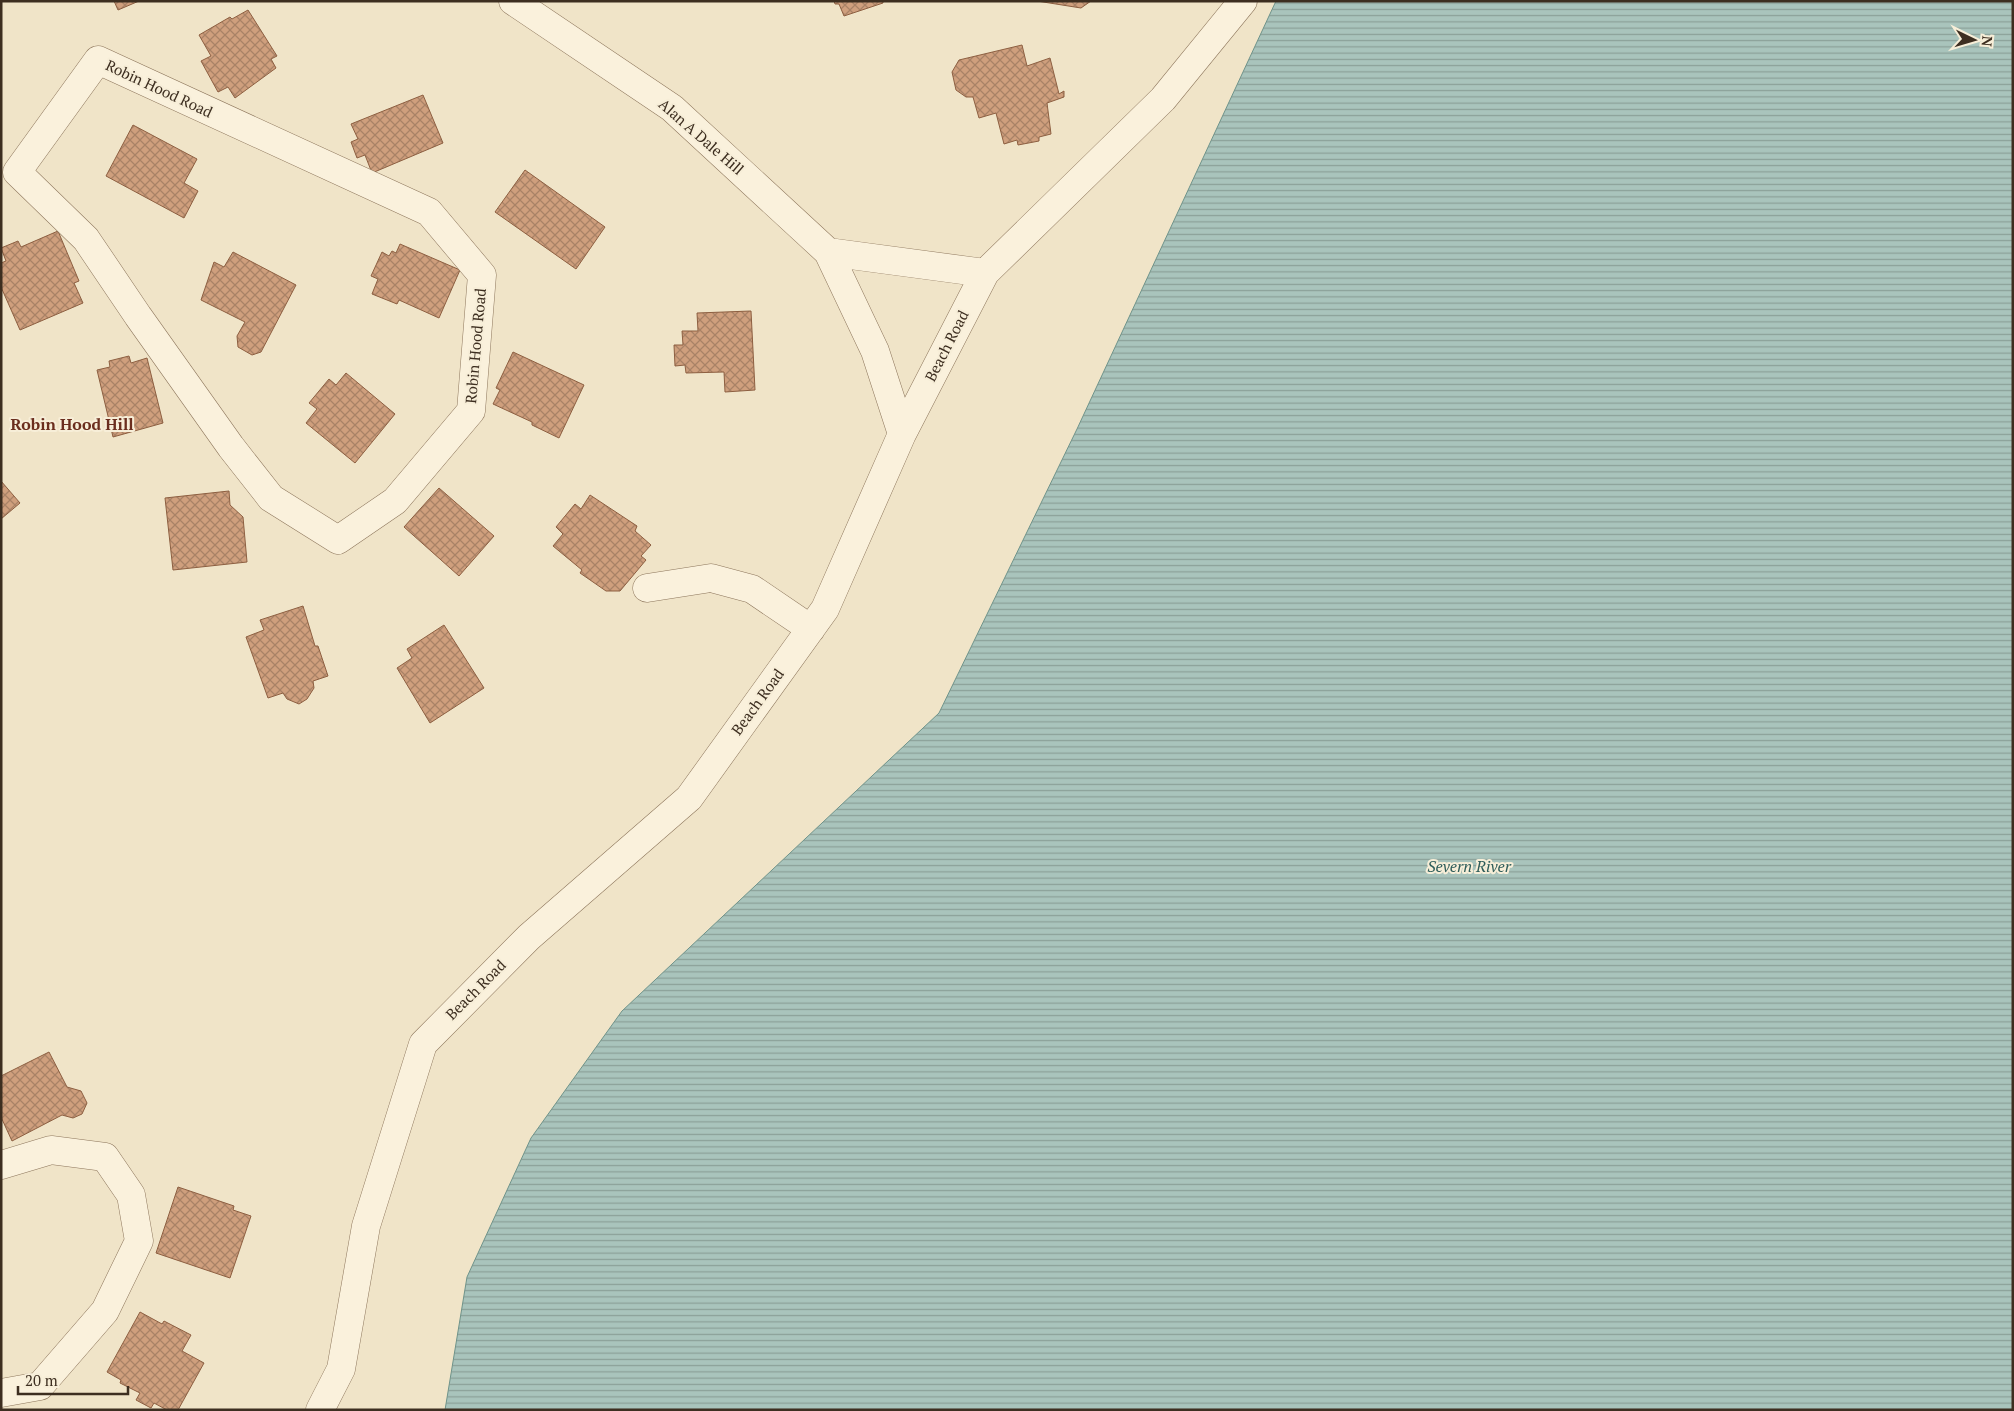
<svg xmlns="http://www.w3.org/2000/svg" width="2014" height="1411" font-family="'PT Serif',serif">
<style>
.water{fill:url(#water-rules);stroke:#6f938a}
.building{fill:url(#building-cross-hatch);stroke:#8d5f41}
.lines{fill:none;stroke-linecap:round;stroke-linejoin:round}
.minor-casing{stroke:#8d765c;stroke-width:29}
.minor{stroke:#faf1dc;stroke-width:28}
.labels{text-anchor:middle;stroke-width:4;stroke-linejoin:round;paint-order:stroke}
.street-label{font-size:15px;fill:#3d2e20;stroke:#f7eed8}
.neighbourhood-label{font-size:16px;font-weight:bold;fill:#6b2e1e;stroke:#f7eed8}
.water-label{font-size:16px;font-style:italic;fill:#2f5d5a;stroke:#f7eed8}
</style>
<defs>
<pattern id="water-rules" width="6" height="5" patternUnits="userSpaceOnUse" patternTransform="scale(1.25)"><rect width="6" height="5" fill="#a9c4bc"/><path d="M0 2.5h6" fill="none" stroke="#8ba098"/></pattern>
<pattern id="building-cross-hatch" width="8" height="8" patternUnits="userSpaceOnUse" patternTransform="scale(1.25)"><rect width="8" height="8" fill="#cf9f7d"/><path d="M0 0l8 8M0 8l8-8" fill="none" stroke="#a98266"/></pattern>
</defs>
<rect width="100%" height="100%" fill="#f0e4c8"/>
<path class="water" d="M 1276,1 L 2013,1 L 2013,1410 L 445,1410 L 467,1277 L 531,1138 L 622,1011 L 939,713 L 1077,429 Z"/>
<path class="building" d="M 114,1 L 139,1 L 118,10 Z
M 834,1 L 883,1 L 883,3 L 844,16 L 839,4 L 835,4 Z
M 1037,1 L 1091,1 L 1081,8 Z
M 248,10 L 277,56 L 271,59 L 276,68 L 235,98 L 228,87 L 218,92 L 201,61 L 211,56 L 199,35 L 230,17 L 232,19 Z
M 1022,45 L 1027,66 L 1050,58 L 1059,94 L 1064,91 L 1064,97 L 1047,103 L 1051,134 L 1039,137 L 1039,141 L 1018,145 L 1017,140 L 1004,144 L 996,113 L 979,118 L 973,97 L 966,97 L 956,90 L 952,72 L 959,60 Z
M 423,95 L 443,143 L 372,173 L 365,155 L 357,158 L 351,142 L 358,139 L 351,124 Z
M 133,125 L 197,159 L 184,183 L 198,191 L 184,218 L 106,176 Z
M 525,170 L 605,227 L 576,269 L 495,212 Z
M 58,231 L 79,281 L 74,283 L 83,303 L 20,330 L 1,287 L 1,263 L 6,261 L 1,248 L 18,241 L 21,247 Z
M 400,244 L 460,270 L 439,318 L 399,300 L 397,304 L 372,294 L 378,279 L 371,276 L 382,252 L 389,256 L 392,251 L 396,253 Z
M 233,252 L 296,285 L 261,352 L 252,355 L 238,347 L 237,336 L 245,322 L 201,300 L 214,262 L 224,267 Z
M 751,311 L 755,390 L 725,392 L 724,372 L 686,373 L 685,365 L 675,366 L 674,345 L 683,345 L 682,331 L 698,331 L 697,313 Z
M 513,352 L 584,385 L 559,438 L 532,425 L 532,422 L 493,404 L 500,390 L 496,388 Z
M 129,356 L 131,363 L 147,358 L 163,423 L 113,437 L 97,370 L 110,367 L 109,361 Z
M 346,373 L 395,414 L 355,463 L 306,423 L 317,409 L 309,403 L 329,379 L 336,385 Z
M 1,481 L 20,503 L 1,519 Z
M 439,488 L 494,536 L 459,576 L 404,527 Z
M 229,491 L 230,505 L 243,517 L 247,562 L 173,570 L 165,498 Z
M 590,495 L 637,526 L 635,531 L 651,545 L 641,556 L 646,560 L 620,591 L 606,591 L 580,573 L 582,570 L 553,546 L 563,534 L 556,527 L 575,504 L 581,509 Z
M 303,606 L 315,646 L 318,646 L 328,676 L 313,681 L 314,688 L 307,699 L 299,704 L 287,699 L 283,693 L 268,698 L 246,637 L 264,630 L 260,620 Z
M 444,625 L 484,688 L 430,723 L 397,668 L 412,658 L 407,649 Z
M 49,1052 L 67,1087 L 81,1091 L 87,1103 L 82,1114 L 73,1118 L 62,1115 L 12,1141 L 1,1117 L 1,1076 Z
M 178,1187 L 234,1206 L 233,1210 L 251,1216 L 230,1278 L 156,1253 Z
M 140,1312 L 162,1324 L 164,1321 L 191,1335 L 182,1351 L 204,1363 L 178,1410 L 167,1410 L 154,1403 L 151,1408 L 136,1400 L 140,1393 L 120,1383 L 121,1380 L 107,1372 Z"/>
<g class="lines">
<g class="minor-casing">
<path id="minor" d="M 513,1 L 672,108 L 828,252 L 985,273
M 98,60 L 429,212 L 482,275 L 471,411 L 395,501 L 338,540 L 271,498 L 231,447 L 138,316 L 86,239 L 17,172 Z
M 828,252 L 875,351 L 902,434
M 647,588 L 711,578 L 752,589 L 811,629
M 1,1165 L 51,1150 L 105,1157 L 131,1195 L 139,1241 L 105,1311 L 40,1386 L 1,1393
M 320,1410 L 341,1369 L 366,1226 L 423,1044 L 529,937 L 689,798 L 825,609 L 902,434 L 985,273 L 1163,99 L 1243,1"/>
</g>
<use href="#minor" class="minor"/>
</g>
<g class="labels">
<g class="street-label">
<text transform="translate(159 89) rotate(25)" y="5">Robin Hood Road</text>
<text transform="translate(701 137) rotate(41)" y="5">Alan A Dale Hill</text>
<text transform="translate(476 346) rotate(-85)" y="5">Robin Hood Road</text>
<text transform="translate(947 346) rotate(-63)" y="5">Beach Road</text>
<text transform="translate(758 702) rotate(-54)" y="5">Beach Road</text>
<text transform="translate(476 990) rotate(-45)" y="5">Beach Road</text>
</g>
<g class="neighbourhood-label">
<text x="72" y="430">Robin Hood Hill</text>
</g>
<g class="water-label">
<text x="1469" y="872">Severn River</text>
</g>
</g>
<rect width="2014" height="1411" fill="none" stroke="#3d2e20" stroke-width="5"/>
<g transform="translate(1974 40) rotate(95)" stroke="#f7eed8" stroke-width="4" paint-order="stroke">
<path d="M0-4L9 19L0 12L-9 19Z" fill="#3d2e20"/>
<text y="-8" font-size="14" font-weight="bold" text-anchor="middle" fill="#3d2e20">N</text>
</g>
<path d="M18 1386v8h110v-8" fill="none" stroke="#3d2e20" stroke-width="2.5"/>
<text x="25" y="1386" font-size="15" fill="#3d2e20" stroke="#f7eed8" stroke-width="4" paint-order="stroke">20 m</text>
</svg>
